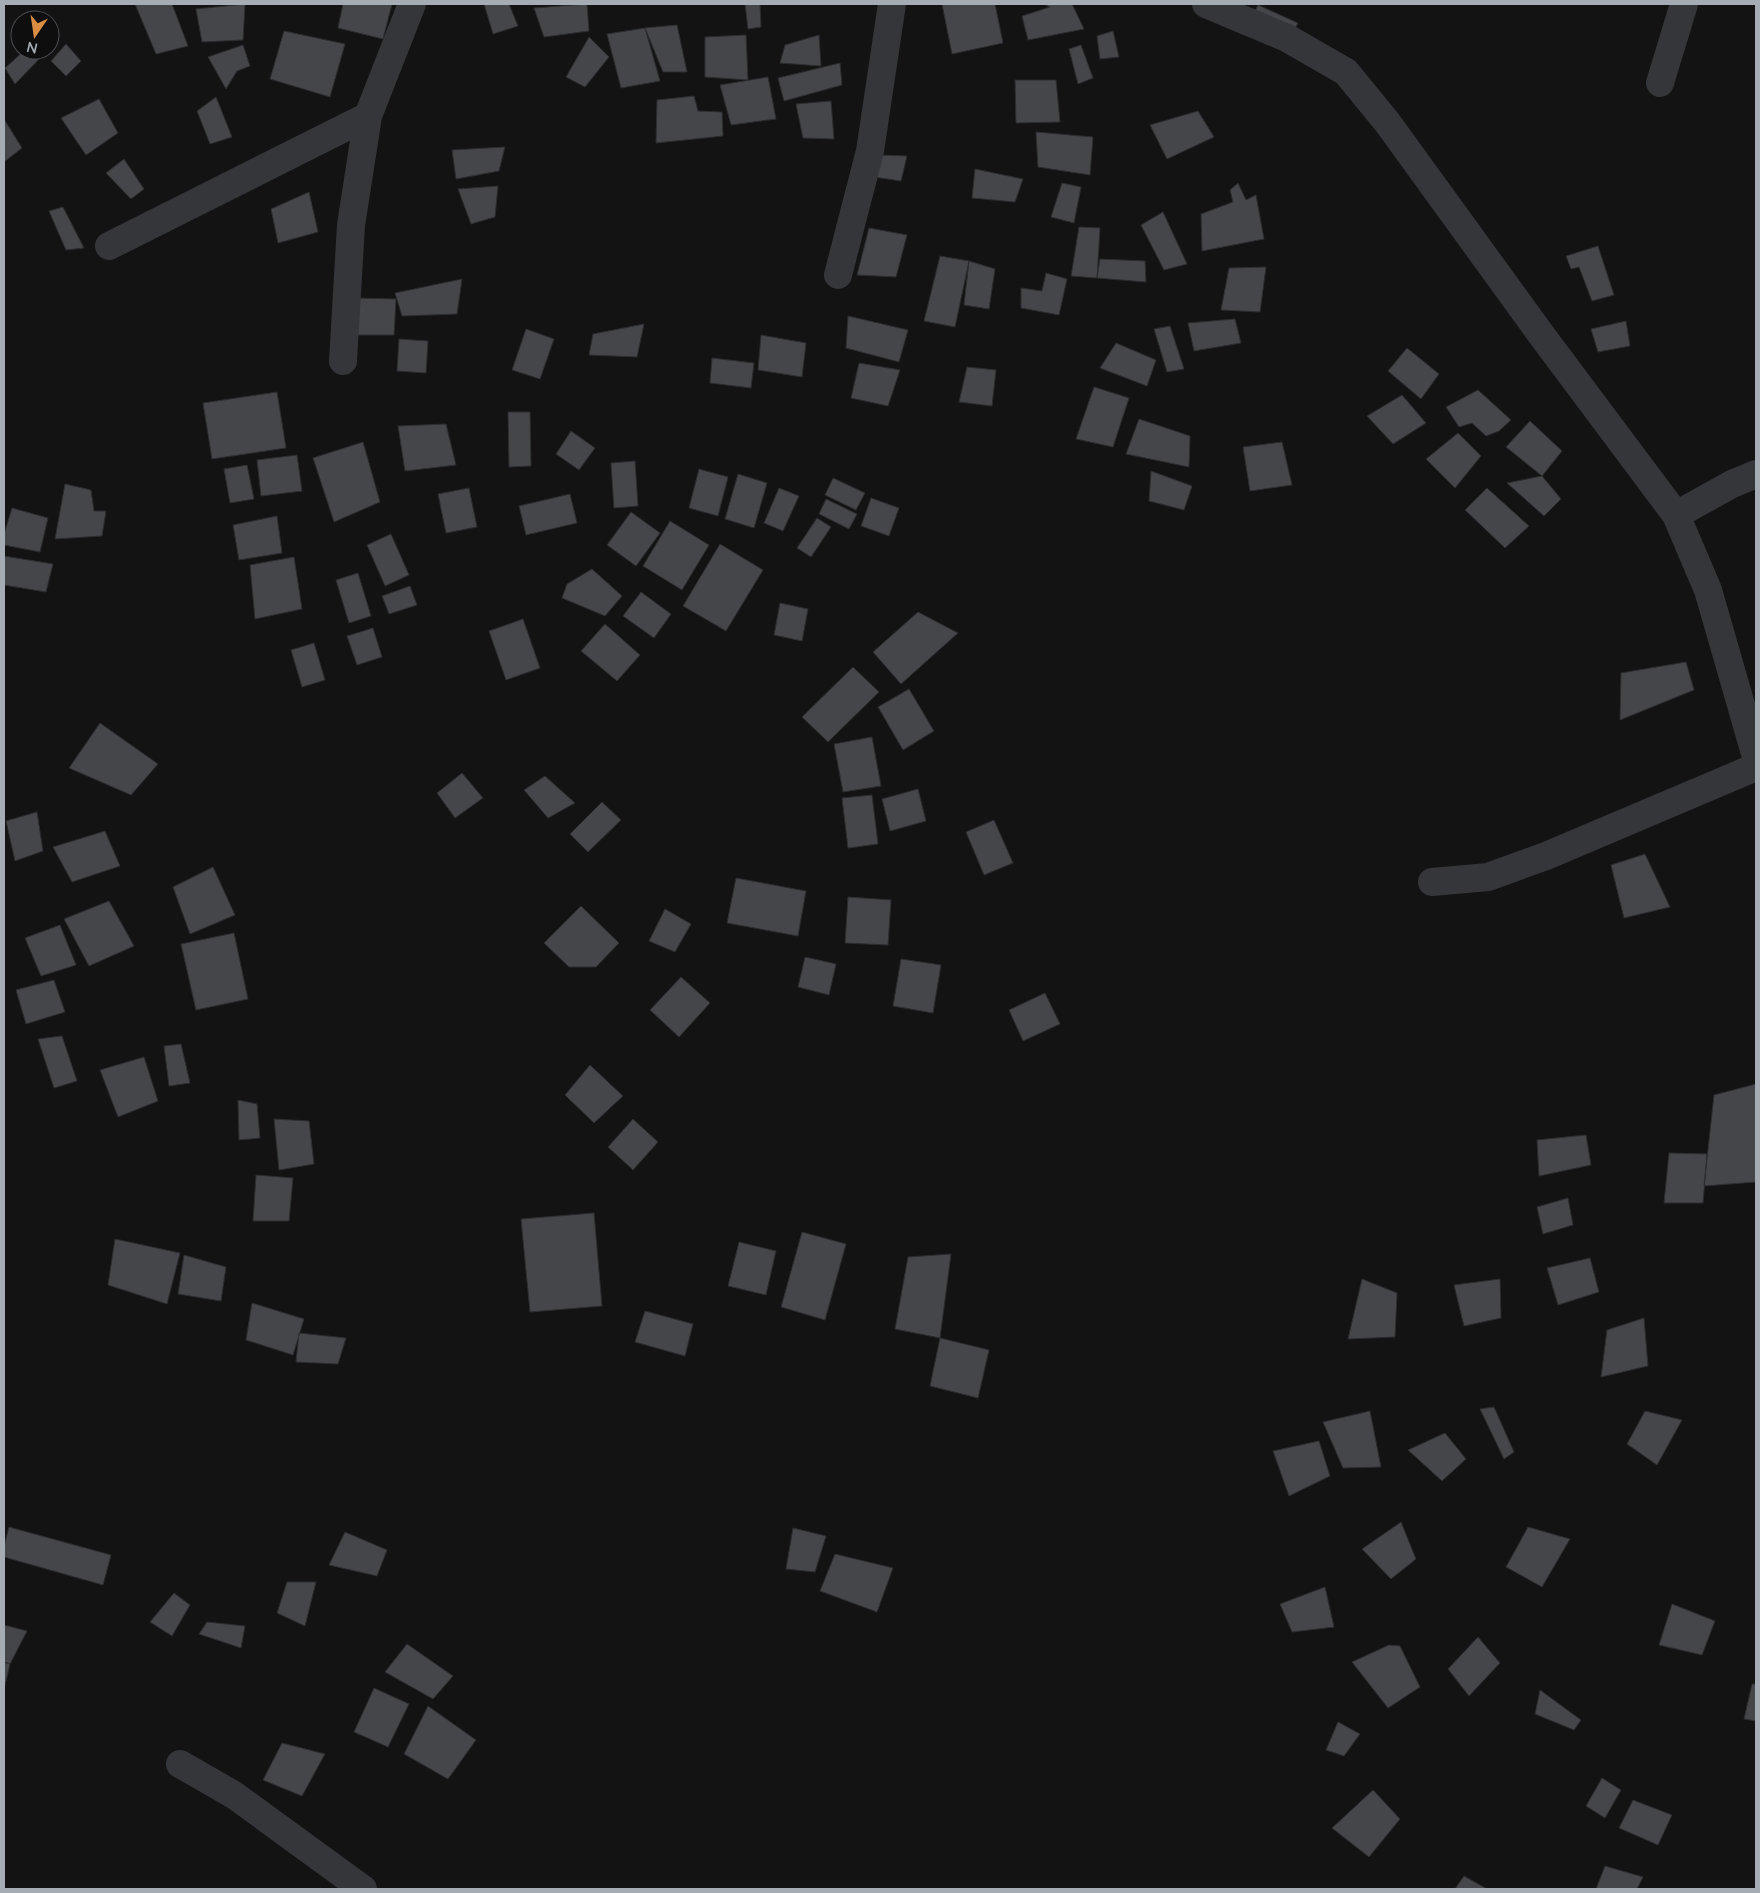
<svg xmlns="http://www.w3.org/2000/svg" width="1760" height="1893" font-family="Lato,sans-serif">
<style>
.building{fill:#454649;stroke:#2d2d30}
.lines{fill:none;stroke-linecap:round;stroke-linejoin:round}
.minor{stroke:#343639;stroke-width:28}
</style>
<rect width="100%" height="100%" fill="#131314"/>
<path class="building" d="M 135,4 L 172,4 L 188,46 L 156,54 Z
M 245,4 L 243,40 L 202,42 L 196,9 Z
M 343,4 L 392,4 L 383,39 L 338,28 Z
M 484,4 L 509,4 L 518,26 L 493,34 Z
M 587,4 L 589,31 L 544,37 L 534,8 Z
M 745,4 L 760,4 L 761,27 L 748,29 Z
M 942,4 L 995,4 L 1003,43 L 952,54 Z
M 1044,4 L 1072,4 L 1084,29 L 1028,40 L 1022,16 L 1050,7 Z
M 1258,5 L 1298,23 L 1285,46 L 1245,32 Z
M 677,25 L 687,72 L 663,72 L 645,28 Z
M 645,28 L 660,81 L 621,88 L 607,34 Z
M 284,31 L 345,44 L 330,97 L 270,79 Z
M 1113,31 L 1119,57 L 1100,59 L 1097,36 Z
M 746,35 L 748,80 L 705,77 L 705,37 Z
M 819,35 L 821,66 L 780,63 L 785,45 Z
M 589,37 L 609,57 L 585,87 L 566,77 Z
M 66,44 L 81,61 L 66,76 L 51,61 Z
M 243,45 L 250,66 L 237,71 L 226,89 L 208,57 Z
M 1081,45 L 1093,78 L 1078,84 L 1069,49 Z
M 25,50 L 48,50 L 15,84 L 5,68 Z
M 840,63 L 842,85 L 784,101 L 778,78 Z
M 768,77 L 776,119 L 731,125 L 720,85 Z
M 1015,80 L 1056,80 L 1060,122 L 1016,123 Z
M 694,96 L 698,111 L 722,112 L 723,136 L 656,143 L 657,100 Z
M 216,97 L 232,137 L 210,144 L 197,111 Z
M 99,99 L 118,133 L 86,155 L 61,118 Z
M 831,101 L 834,139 L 803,138 L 796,104 Z
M 1198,111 L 1214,137 L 1167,159 L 1150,125 Z
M 4,119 L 22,148 L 4,162 Z
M 1036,132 L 1093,137 L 1090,175 L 1038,167 Z
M 505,147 L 499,171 L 456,179 L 452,150 Z
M 877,155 L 907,156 L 901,181 L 874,177 Z
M 124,159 L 144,189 L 131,199 L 106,173 Z
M 975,169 L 1023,179 L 1015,202 L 972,198 Z
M 1062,183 L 1081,187 L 1074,223 L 1051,217 Z
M 1238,183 L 1246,200 L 1256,195 L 1264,239 L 1202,251 L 1201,214 L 1233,202 L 1230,190 Z
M 498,186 L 495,217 L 471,224 L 458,189 Z
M 309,192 L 318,232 L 278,243 L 271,209 Z
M 63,207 L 84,248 L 66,250 L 49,211 Z
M 1163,212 L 1187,264 L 1164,270 L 1141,225 Z
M 1079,227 L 1100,228 L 1097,278 L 1071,276 Z
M 869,228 L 907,235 L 896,277 L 857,275 Z
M 1598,246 L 1614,295 L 1592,301 L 1579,267 L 1571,269 L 1566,256 Z
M 940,256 L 969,261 L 955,327 L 924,321 Z
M 1100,259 L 1145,261 L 1146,282 L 1097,278 Z
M 969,261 L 995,269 L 989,309 L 964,305 Z
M 1266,267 L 1260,312 L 1221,310 L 1229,268 Z
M 1046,273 L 1067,279 L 1059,315 L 1021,308 L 1021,288 L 1042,291 Z
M 462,279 L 457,314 L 402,316 L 395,293 Z
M 355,298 L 396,299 L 394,335 L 357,335 Z
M 848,316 L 908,330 L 899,362 L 846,348 Z
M 1235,319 L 1241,343 L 1194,351 L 1188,323 Z
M 1626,321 L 1630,346 L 1598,352 L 1591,329 Z
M 644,324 L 637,357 L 589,355 L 593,334 Z
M 1170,326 L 1184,369 L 1167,372 L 1154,329 Z
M 526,329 L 554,339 L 540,379 L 512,370 Z
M 761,335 L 806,343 L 802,377 L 758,370 Z
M 399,339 L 428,341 L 426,373 L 397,371 Z
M 1116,343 L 1156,360 L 1147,386 L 1100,368 Z
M 1407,348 L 1439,374 L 1421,399 L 1388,371 Z
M 712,358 L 754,363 L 751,388 L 710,383 Z
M 859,363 L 900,370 L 888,406 L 851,398 Z
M 967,367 L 996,370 L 992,406 L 959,402 Z
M 1094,387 L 1129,398 L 1113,447 L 1076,439 Z
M 1478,390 L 1511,420 L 1499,431 L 1486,436 L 1472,423 L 1459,427 L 1446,407 Z
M 277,392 L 286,448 L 212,459 L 203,403 Z
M 1402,395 L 1426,423 L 1393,444 L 1367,416 Z
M 508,412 L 530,412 L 531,466 L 509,467 Z
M 1139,419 L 1190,436 L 1189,467 L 1126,454 Z
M 1530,421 L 1562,451 L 1542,476 L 1506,447 Z
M 446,424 L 456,465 L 405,471 L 398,426 Z
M 571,431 L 595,448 L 579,470 L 556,454 Z
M 1458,433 L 1481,456 L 1455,488 L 1426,459 Z
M 363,442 L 380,502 L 334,522 L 313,458 Z
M 1282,442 L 1292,485 L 1250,491 L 1243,447 Z
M 297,455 L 302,491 L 261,496 L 257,460 Z
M 635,461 L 638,506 L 614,508 L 611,463 Z
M 247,465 L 254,499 L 230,503 L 224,469 Z
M 699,469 L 728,477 L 718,516 L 689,508 Z
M 1151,471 L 1192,486 L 1184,510 L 1149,501 Z
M 738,474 L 767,483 L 754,528 L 725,519 Z
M 1542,476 L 1561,499 L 1544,516 L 1507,483 Z
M 833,478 L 865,493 L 856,510 L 825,495 Z
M 65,484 L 91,490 L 94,511 L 106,511 L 102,536 L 55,539 Z
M 469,488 L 477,527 L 446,533 L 438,494 Z
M 779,488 L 799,496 L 783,531 L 764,523 Z
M 1487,488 L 1529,526 L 1505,548 L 1465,510 Z
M 570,494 L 577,523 L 526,535 L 519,506 Z
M 871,498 L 899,508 L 889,536 L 861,526 Z
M 826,499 L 857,514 L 849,529 L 819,514 Z
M 12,508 L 48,518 L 40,552 L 4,545 L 4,534 Z
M 631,512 L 660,533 L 636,566 L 607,545 Z
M 277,516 L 282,553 L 239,560 L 233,525 Z
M 817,518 L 831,527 L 811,557 L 797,548 Z
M 670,521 L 709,545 L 682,590 L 643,566 Z
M 391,534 L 409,575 L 385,586 L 367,545 Z
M 720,544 L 763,570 L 726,631 L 683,606 Z
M 4,556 L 53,564 L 46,592 L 4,585 Z
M 294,557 L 302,609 L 255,619 L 250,565 Z
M 592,569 L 622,596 L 605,616 L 562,598 L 567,584 Z
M 358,573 L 371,616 L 349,623 L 336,580 Z
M 410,586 L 417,605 L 389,614 L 382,596 Z
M 641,592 L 671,614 L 654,638 L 623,616 Z
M 780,603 L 808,609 L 802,641 L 774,635 Z
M 918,612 L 958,633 L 901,684 L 873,652 Z
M 523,619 L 540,668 L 506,680 L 489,631 Z
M 605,624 L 640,655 L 617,681 L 581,651 Z
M 373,628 L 382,657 L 357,665 L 347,636 Z
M 314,643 L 325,680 L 302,687 L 291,650 Z
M 1686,662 L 1694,690 L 1620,720 L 1621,673 Z
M 853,667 L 879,692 L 828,742 L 802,717 Z
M 909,689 L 934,731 L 903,750 L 878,707 Z
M 100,723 L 158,764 L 131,795 L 69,768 Z
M 872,737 L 881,786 L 843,792 L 834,744 Z
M 462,773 L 483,798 L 455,818 L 437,793 Z
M 545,776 L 575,803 L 548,818 L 524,790 Z
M 918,789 L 926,821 L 890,831 L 882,799 Z
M 872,795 L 878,844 L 848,848 L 842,798 Z
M 602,802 L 621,820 L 588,852 L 570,834 Z
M 37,812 L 43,851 L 15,861 L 6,821 Z
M 994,820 L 1013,863 L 984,875 L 966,832 Z
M 105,831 L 120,866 L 72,882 L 53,847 Z
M 1645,854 L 1670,907 L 1624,918 L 1611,865 Z
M 213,867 L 235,915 L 190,934 L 173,887 Z
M 736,878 L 806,891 L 798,936 L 727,923 Z
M 848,897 L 891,900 L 888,945 L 845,943 Z
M 109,901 L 134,946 L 89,966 L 64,919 Z
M 581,906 L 619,943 L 596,967 L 569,967 L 544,943 Z
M 665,909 L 691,924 L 675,952 L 649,941 Z
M 60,925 L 76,965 L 41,976 L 25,938 Z
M 234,933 L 248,999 L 196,1010 L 181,944 Z
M 805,957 L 836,964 L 829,995 L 798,987 Z
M 901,959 L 941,965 L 933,1013 L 893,1006 Z
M 681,977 L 710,1003 L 679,1037 L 650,1010 Z
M 54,980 L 65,1012 L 26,1024 L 16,990 Z
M 1045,993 L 1060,1024 L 1023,1041 L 1009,1010 Z
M 62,1036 L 77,1081 L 54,1088 L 38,1039 Z
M 181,1044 L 190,1083 L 169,1086 L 164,1046 Z
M 144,1057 L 158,1101 L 118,1117 L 100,1070 Z
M 590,1065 L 623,1096 L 594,1123 L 565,1095 Z
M 1756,1084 L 1756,1182 L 1704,1186 L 1714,1095 Z
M 238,1100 L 257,1104 L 260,1138 L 239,1140 Z
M 274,1119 L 309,1121 L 314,1164 L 279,1170 Z
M 633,1119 L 658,1142 L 633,1170 L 608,1147 Z
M 1586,1135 L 1591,1165 L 1539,1176 L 1537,1140 Z
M 1669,1153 L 1707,1154 L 1703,1203 L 1664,1203 Z
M 256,1175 L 293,1178 L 289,1221 L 253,1221 Z
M 1568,1198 L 1573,1225 L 1543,1234 L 1537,1207 Z
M 594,1213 L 602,1306 L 530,1312 L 521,1219 Z
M 802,1232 L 846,1244 L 825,1320 L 781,1307 Z
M 115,1239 L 180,1253 L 167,1304 L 108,1285 Z
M 739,1242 L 776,1251 L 766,1295 L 728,1286 Z
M 951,1254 L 940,1338 L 895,1329 L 908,1257 Z
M 184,1255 L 226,1267 L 221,1301 L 178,1294 Z
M 1590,1258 L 1599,1292 L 1558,1305 L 1547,1268 Z
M 1362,1279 L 1397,1293 L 1395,1337 L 1348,1339 Z
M 1500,1279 L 1501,1318 L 1464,1326 L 1454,1285 Z
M 252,1303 L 304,1319 L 293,1355 L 246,1340 Z
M 645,1311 L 693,1324 L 685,1356 L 635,1342 Z
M 1644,1318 L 1648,1366 L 1601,1377 L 1607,1330 Z
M 299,1333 L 346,1338 L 338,1364 L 296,1362 Z
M 940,1338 L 989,1350 L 978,1398 L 930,1386 Z
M 1494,1407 L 1514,1452 L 1504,1459 L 1480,1409 Z
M 1370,1411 L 1381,1467 L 1343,1468 L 1323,1422 Z
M 1645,1411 L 1682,1420 L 1657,1465 L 1627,1444 Z
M 1445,1433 L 1466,1459 L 1442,1481 L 1408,1450 Z
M 1319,1441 L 1330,1476 L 1289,1496 L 1273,1451 Z
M 1401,1522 L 1416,1559 L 1391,1579 L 1362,1549 Z
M 9,1527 L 111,1555 L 103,1585 L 4,1557 L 4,1546 Z
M 1528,1527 L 1570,1539 L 1542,1587 L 1506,1567 Z
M 793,1528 L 826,1536 L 815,1572 L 786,1569 Z
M 345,1532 L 387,1550 L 377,1576 L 329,1565 Z
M 835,1554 L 893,1568 L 877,1612 L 820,1591 Z
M 287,1582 L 316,1582 L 305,1626 L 277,1613 Z
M 1325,1587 L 1334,1627 L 1292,1632 L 1280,1604 Z
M 174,1593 L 190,1605 L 172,1636 L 150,1622 Z
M 1672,1604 L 1715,1621 L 1702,1655 L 1659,1645 Z
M 207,1622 L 245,1626 L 241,1648 L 199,1634 Z
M 4,1625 L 27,1631 L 10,1664 L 4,1662 Z
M 1478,1637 L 1500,1663 L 1469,1696 L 1448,1669 Z
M 407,1644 L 453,1676 L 433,1699 L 385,1672 Z
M 1389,1645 L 1400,1646 L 1420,1687 L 1388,1708 L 1352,1662 Z
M 4,1662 L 10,1664 L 4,1689 Z
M 1752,1684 L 1756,1684 L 1756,1721 L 1744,1719 Z
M 374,1688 L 409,1704 L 388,1747 L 354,1732 Z
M 1540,1690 L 1581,1720 L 1574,1730 L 1535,1714 Z
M 428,1706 L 476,1740 L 448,1779 L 404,1754 Z
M 1338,1722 L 1360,1734 L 1344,1756 L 1326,1750 Z
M 282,1743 L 325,1754 L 302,1796 L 263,1780 Z
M 1602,1778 L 1621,1790 L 1605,1818 L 1586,1806 Z
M 1373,1790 L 1400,1819 L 1369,1857 L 1332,1828 Z
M 1633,1800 L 1672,1815 L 1658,1845 L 1619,1828 Z
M 1605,1866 L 1643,1877 L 1637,1889 L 1596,1889 Z
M 1464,1876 L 1487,1889 L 1455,1889 Z"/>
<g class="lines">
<path class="minor" d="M 1206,4 L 1287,38 L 1346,72 L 1387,122 L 1540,333 L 1676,515 L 1708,590 L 1756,757
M 1660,83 L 1684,4
M 109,246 L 368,116
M 838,275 L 870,151 L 892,4
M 343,361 L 351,225 L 368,116 L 412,4
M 1676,515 L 1732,484 L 1756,474
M 1432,882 L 1488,877 L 1546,856 L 1756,767
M 180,1764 L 234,1795 L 363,1889"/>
</g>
<rect width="1760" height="1893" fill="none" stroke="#a6acb3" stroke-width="10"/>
<g transform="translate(35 35) rotate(193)"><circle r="24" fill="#0e0e0f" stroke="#4b4d51"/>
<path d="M0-4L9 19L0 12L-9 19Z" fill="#db8d44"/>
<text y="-8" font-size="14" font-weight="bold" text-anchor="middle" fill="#a6acb3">N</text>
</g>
</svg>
